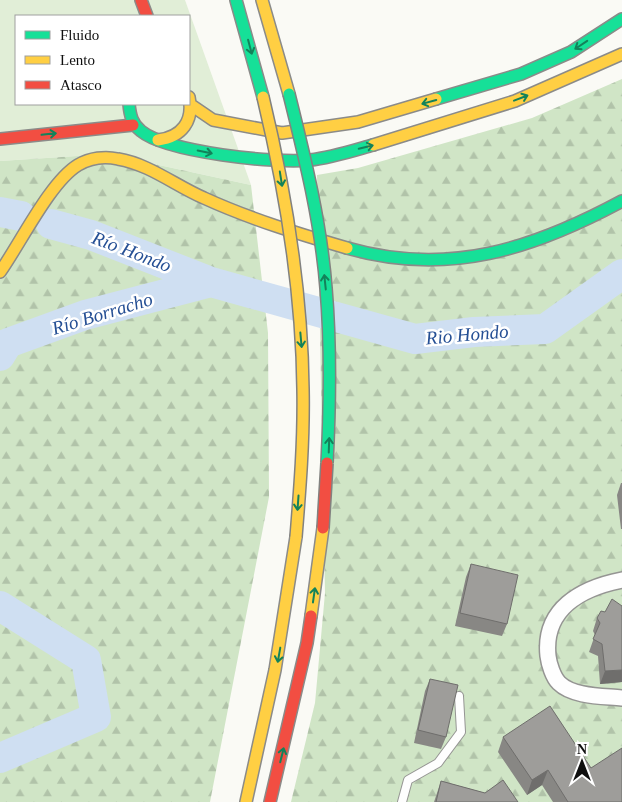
<svg xmlns="http://www.w3.org/2000/svg" width="622" height="802" font-family="Georgia,serif">
<style>
.grass{fill:#e1eed7;fill-rule:evenodd}
.forest{fill:url(#forest-firs)}
.lines{fill:none;stroke-linecap:round;stroke-linejoin:round}
.river{stroke:#cfdff2;stroke-width:30}
.lane-casing{stroke:#959593;stroke-width:10}
.street-casing{stroke:#959593;stroke-width:18}
.fast-casing{stroke:#8b8b89;stroke-width:14}
.slow-casing{stroke:#8b8b89;stroke-width:14}
.jam-casing{stroke:#8b8b89;stroke-width:14}
.lane{stroke:#fefefe;stroke-width:8}
.street{stroke:#fefefe;stroke-width:15}
.fast{stroke:#16e098;stroke-width:11}
.slow{stroke:#ffcf43;stroke-width:11}
.jam{stroke:#f24e42;stroke-width:11}
.fast-bridge-casing{stroke:#828280;stroke-width:14;stroke-linecap:butt}
.slow-bridge-casing{stroke:#828280;stroke-width:14;stroke-linecap:butt}
.jam-bridge-casing{stroke:#828280;stroke-width:14;stroke-linecap:butt}
.fast-bridge{stroke:#16e098;stroke-width:11}
.slow-bridge{stroke:#ffcf43;stroke-width:11}
.jam-bridge{stroke:#f24e42;stroke-width:11}
.wall{fill:#888784}
.shaded-wall{fill:#6f6e6c}
.building{fill:#9e9d9a;stroke:#6f6e6c}
.oneway{stroke:#13825a}
.labels{text-anchor:middle;stroke-width:5;stroke-linejoin:round;paint-order:stroke}
.water-label{font-size:19px;font-style:italic;fill:#254f94;stroke:#fff}
</style>
<defs>
<pattern id="forest-firs" width="22" height="20" patternUnits="userSpaceOnUse" patternTransform="scale(1.25)"><rect width="22" height="20" fill="#d0e5c6"/><path d="M5 1l3.5 6h-7zM16 11l3.5 6h-7z" fill="#b1c3a9"/></pattern>
</defs>
<rect width="100%" height="100%" fill="#fafaf5"/>
<path class="grass" d="M 0,0 L 185,0 L 251,185 L 108,154 L 0,161 ZM 16,16 L 189,16 L 189,104 L 16,104 Z"/>
<path class="forest" d="M 622,79 L 622,802 L 291,802 L 315,703 L 325,593 L 317,175 L 358,168 L 532,118 Z
M 108,154 L 251,185 L 268,333 L 269,497 L 210,802 L 0,802 L 0,161 Z"/>
<g class="lines">
<path class="river" d="M 0,212 L 21,216
M 51,224 L 91,235 L 211,282 L 415,339 L 474,332 L 545,329 L 622,274
M 0,356 L 8,343 L 85,315 L 211,282
M 0,606 L 86,660 L 96,717 L 0,758"/>
<g class="lane-casing">
<path id="lane" d="M 402,802 L 408,780 L 438,763 L 461,732 L 459,696"/>
</g>
<g class="street-casing">
<path id="street" d="M 622,580 C 581,588 543,609 548,656 C 549,664 553,677 559,683 C 573,697 604,696 622,698"/>
</g>
<g class="fast-casing">
<path id="fast" d="M 236,0 L 263,97
M 436,99 L 521,74 L 571,52 L 622,19
M 129,104 C 130,115 132,124 141,131 C 166,152 276,164 310,160 C 331,158 352,151 373,145
M 347,248 C 448,277 533,249 622,201"/>
</g>
<g class="slow-casing">
<path id="slow" d="M 262,0 L 289,94
M 191,105 L 213,120 L 282,133 L 358,122 L 436,99
M 158,140 C 182,137 194,121 189,97
M 373,145 L 515,101 L 622,54
M 0,272 C 20,244 50,182 78,165 C 90,158 105,156 118,159 C 149,164 176,186 204,198 C 250,219 299,234 347,248
M 311,616 L 323,528
M 246,802 L 275,670 L 296,537"/>
</g>
<g class="jam-casing">
<path id="jam" d="M 141,0 L 147,16
M 0,139 L 133,125
M 270,802 L 307,643 L 311,616"/>
</g>
<use href="#lane" class="lane"/>
<use href="#street" class="street"/>
<use href="#fast" class="fast"/>
<use href="#slow" class="slow"/>
<use href="#jam" class="jam"/>
<g class="fast-bridge-casing">
<path id="fast-bridge" d="M 289,94 C 305,158 321,223 326,288 C 331,346 330,405 327,463"/>
</g>
<g class="slow-bridge-casing">
<path id="slow-bridge" d="M 263,97 C 286,193 302,290 303,389 C 304,439 300,488 296,537"/>
</g>
<g class="jam-bridge-casing">
<path id="jam-bridge" d="M 323,528 L 327,463"/>
</g>
<use href="#fast-bridge" class="fast-bridge"/>
<use href="#slow-bridge" class="slow-bridge"/>
<use href="#jam-bridge" class="jam-bridge"/>
</g>
<path class="wall" d="M 621,483 L 622,483 L 622,529 L 621,529 L 617,495 Z
M 471,564 L 507,624 L 502,636 L 455,626 L 466,577 Z
M 622,606 L 622,682 L 600,684 L 598,656 L 589,652 L 595,635 L 593,631 L 597,618 L 605,612 Z
M 430,679 L 446,737 L 441,749 L 414,743 L 425,691 Z
M 503,737 L 591,768 L 622,802 L 553,802 L 542,785 L 527,795 L 498,752 Z
M 441,781 L 518,802 L 434,802 Z"/>
<path class="shaded-wall" d="M 622,670 L 622,682 L 600,684 L 605,671 Z
M 548,770 L 542,785 L 527,795 L 532,780 Z"/>
<path class="building" d="M 471,564 L 518,575 L 507,624 L 460,613 Z
M 612,599 L 622,606 L 622,670 L 605,671 L 602,644 L 593,639 L 600,623 L 597,618 L 601,611 L 605,612 Z
M 430,679 L 458,685 L 446,737 L 418,730 Z
M 550,706 L 591,768 L 622,748 L 622,802 L 568,802 L 548,770 L 532,780 L 503,737 Z
M 503,780 L 518,802 L 436,802 L 441,781 L 485,793 Z"/>
<defs><path id="oneway-shaft" d="M-6 0H5M1.5-3L5.5 0L1.5 3" fill="none" stroke-width="1.6" stroke-linecap="round" stroke-linejoin="round" transform="scale(1.25)"/></defs>
<g class="oneway">
<use href="#oneway-shaft" transform="translate(581 45) rotate(146)"/>
<use href="#oneway-shaft" transform="translate(250 47) rotate(75)"/>
<use href="#oneway-shaft" transform="translate(521 98) rotate(-21)"/>
<use href="#oneway-shaft" transform="translate(429 102) rotate(165)"/>
<use href="#oneway-shaft" transform="translate(49 134) rotate(-6)"/>
<use href="#oneway-shaft" transform="translate(366 147) rotate(-14)"/>
<use href="#oneway-shaft" transform="translate(205 152) rotate(12)"/>
<use href="#oneway-shaft" transform="translate(281 179) rotate(81)"/>
<use href="#oneway-shaft" transform="translate(325 282) rotate(-96)"/>
<use href="#oneway-shaft" transform="translate(301 340) rotate(85)"/>
<use href="#oneway-shaft" transform="translate(329 445) rotate(-88)"/>
<use href="#oneway-shaft" transform="translate(298 503) rotate(94)"/>
<use href="#oneway-shaft" transform="translate(314 595) rotate(-82)"/>
<use href="#oneway-shaft" transform="translate(279 655) rotate(100)"/>
<use href="#oneway-shaft" transform="translate(282 755) rotate(-76)"/>
</g>
<g class="labels">
<g class="water-label">
<text transform="translate(132 251) rotate(21)" y="7">Río Hondo</text>
<text transform="translate(102 313) rotate(-17)" y="7">Río Borracho</text>
<text transform="translate(467 334) rotate(-5)" y="7">Rio Hondo</text>
</g>
</g>
<rect x="15" y="15" width="175" height="90" fill="#ffffff" stroke="#9f9f9f"/>
<rect x="25" y="31" width="25" height="8" fill="#16e098" stroke="#9f9f9f"/>
<text x="60" y="40" font-size="15" fill="#0f0f0f">Fluido</text>
<rect x="25" y="56" width="25" height="8" fill="#ffcf43" stroke="#9f9f9f"/>
<text x="60" y="65" font-size="15" fill="#0f0f0f">Lento</text>
<rect x="25" y="81" width="25" height="8" fill="#f24e42" stroke="#9f9f9f"/>
<text x="60" y="90" font-size="15" fill="#0f0f0f">Atasco</text>
<g transform="translate(582 762)" stroke="#ffffff" stroke-width="4" paint-order="stroke">
<path d="M0-4L9 19L0 12L-9 19Z" fill="#0f0f0f"/>
<text y="-8" font-size="14" font-weight="bold" text-anchor="middle" fill="#0f0f0f">N</text>
</g>
</svg>
